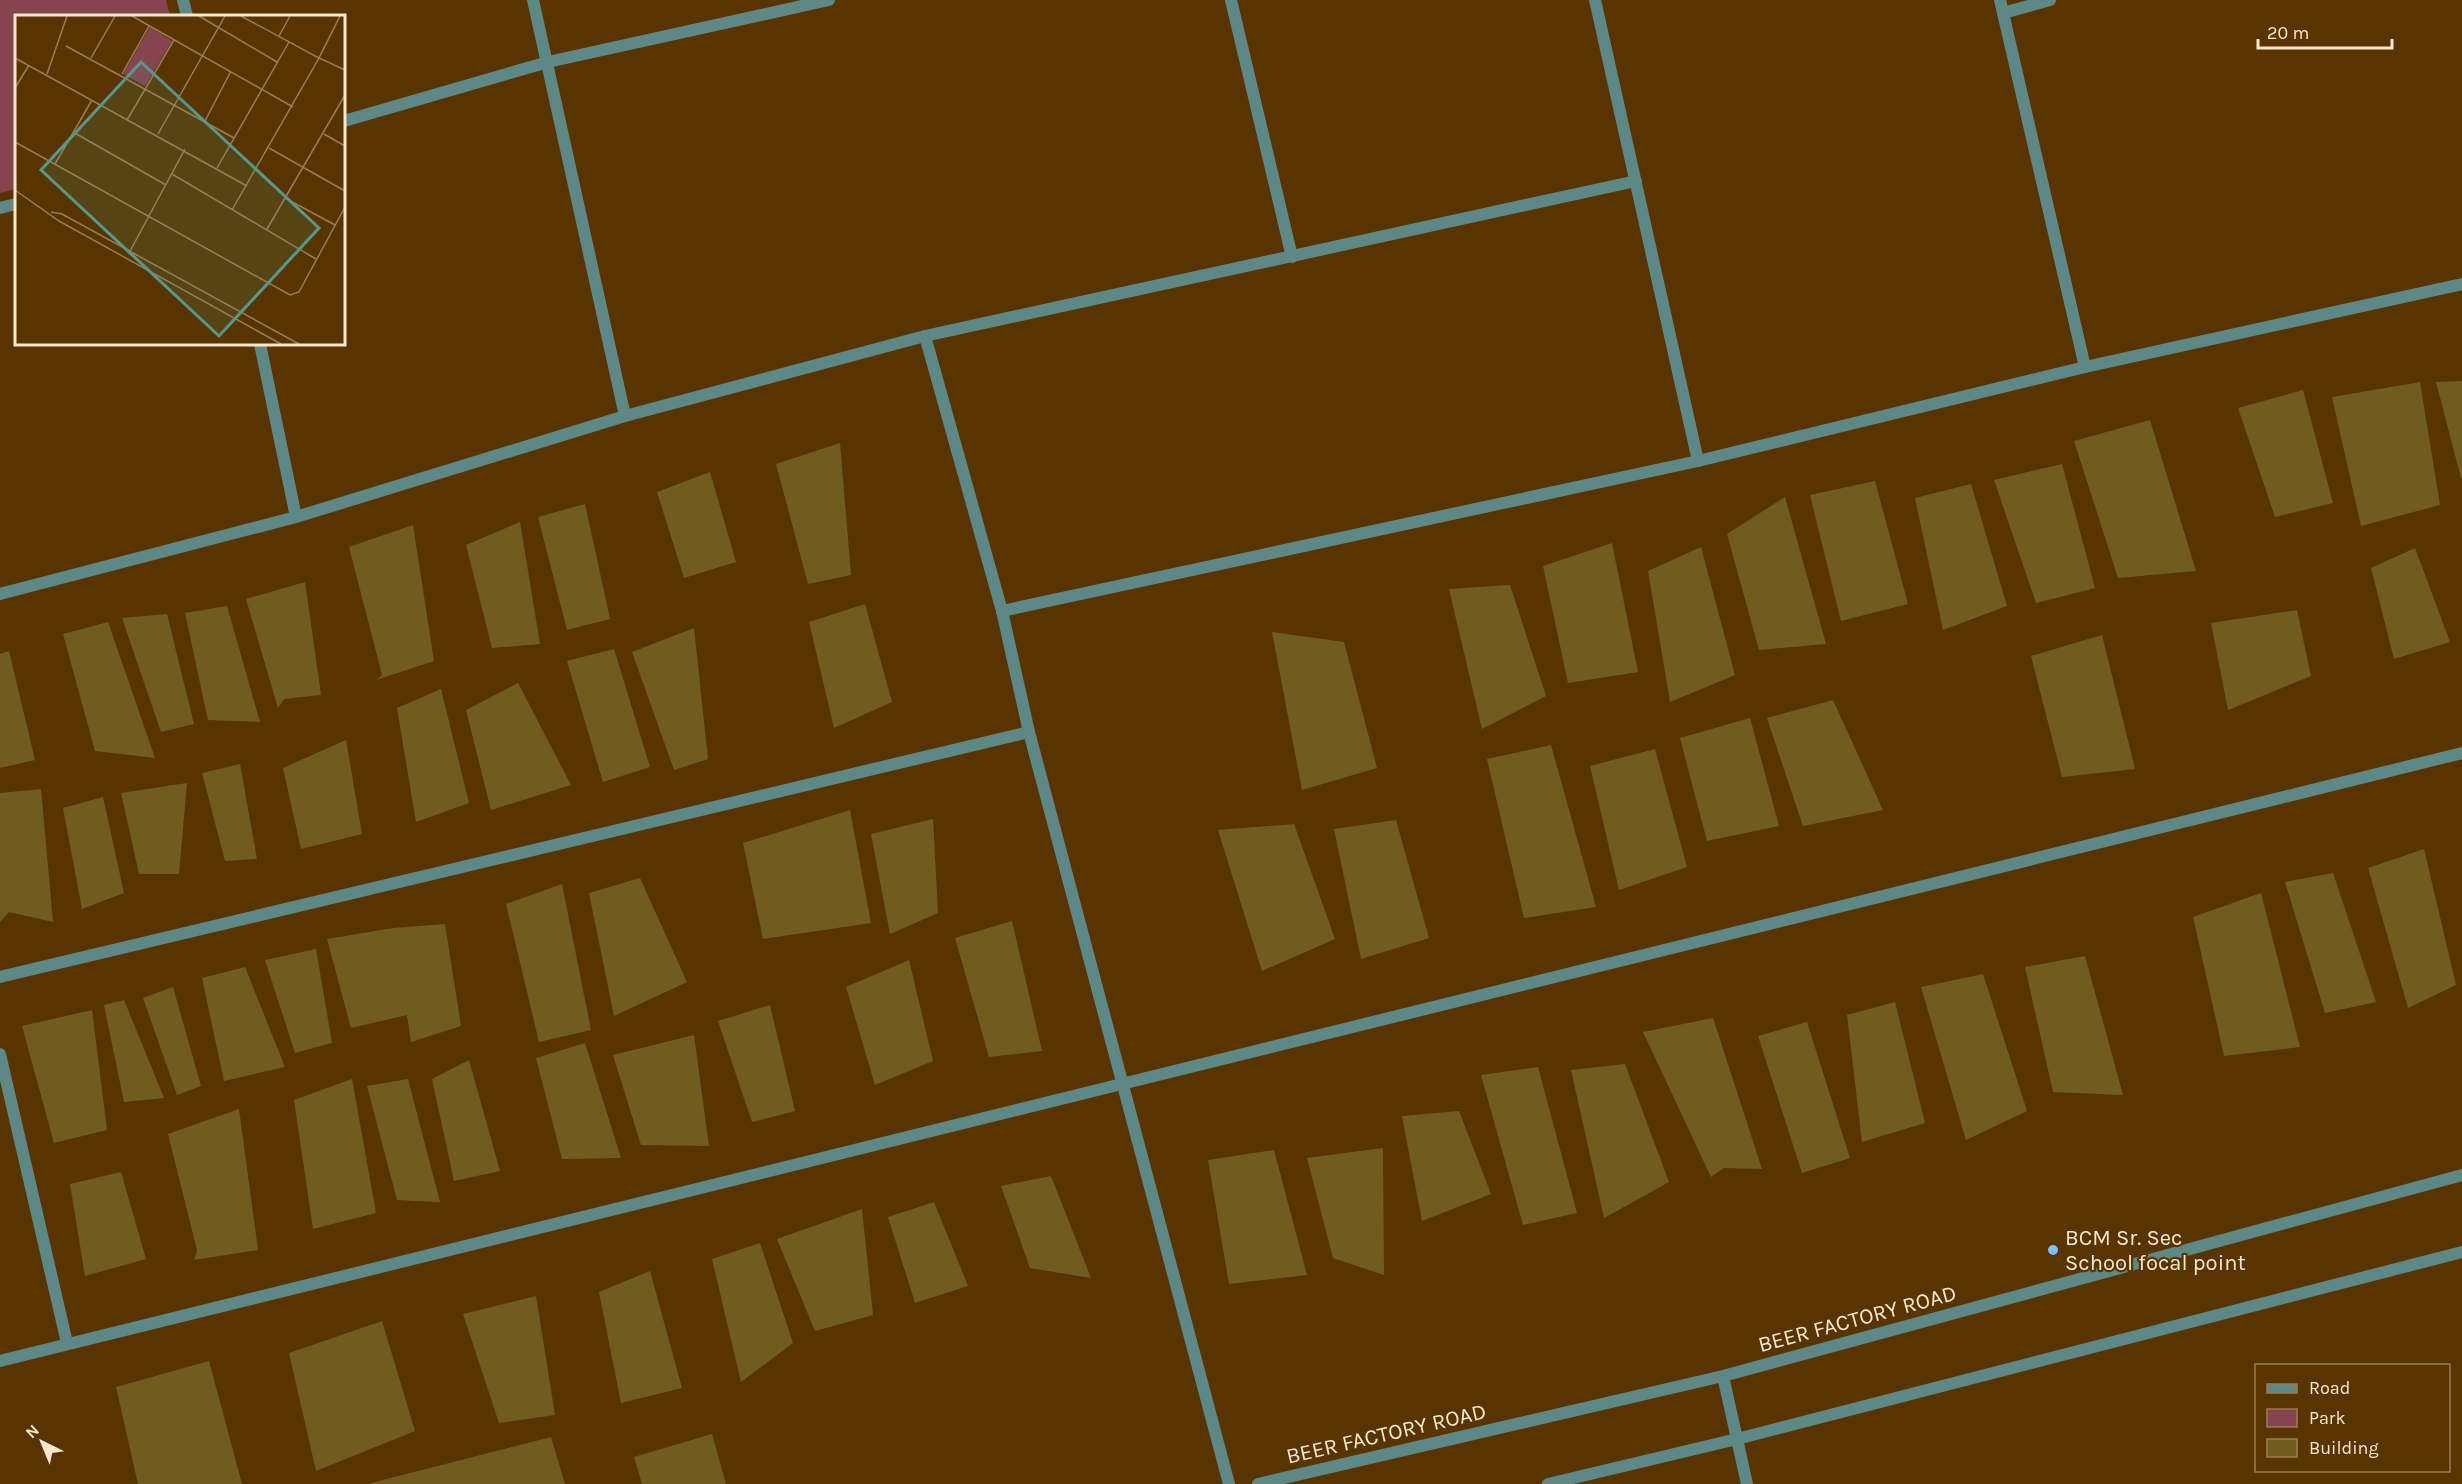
<svg xmlns="http://www.w3.org/2000/svg" width="2462" height="1484" font-family="Karla,sans-serif">
  <style>
    .green { fill: #864350 }
    .building { fill: #715c1f }
    .lines { fill: none; stroke-linecap: round; stroke-linejoin: round }
    .service { stroke: #5e8885; stroke-width: 12 }
    .minor { stroke: #5e8885; stroke-width: 12 }
    .poi-dot { fill: #80bdfa; stroke: #583500; stroke-width: 2 }
    .labels { text-anchor: middle; stroke-width: 4.5; stroke-linejoin: round; paint-order: stroke }
    .poi-label { font-size: 22px; fill: #fde7cf; stroke: #583500; text-anchor: start }
    .street-label { font-size: 22px; fill: #fde7cf; stroke: #583500 }
    .inset-road { fill: none; stroke: #9a7c53; stroke-width: 1.5 }
    .view { fill: #56988b; fill-opacity: 0.15; stroke: #56988b; stroke-width: 3 }
    .inset-edge { fill: none; stroke: #fde7cf; stroke-width: 3 }
  </style>
  <rect width="100%" height="100%" fill="#583500"/>
  <!-- green -->
  <polygon class="green" points="0,0 166,0 170,16 16,16 16,189 0,193"/>
  <!-- building -->
  <g class="building">
    <polygon points="2462,381 2462,478 2461,478 2436,382"/>
    <polygon points="2420,382 2440,505 2361,526 2332,397"/>
    <polygon points="2303,390 2333,503 2275,517 2238,408"/>
    <polygon points="2150,420 2196,571 2118,578 2074,441"/>
    <polygon points="840,443 851,575 808,584 776,464"/>
    <polygon points="2062,464 2095,588 2036,603 1994,480"/>
    <polygon points="710,472 736,562 684,578 657,492"/>
    <polygon points="1875,481 1908,604 1841,621 1810,495"/>
    <polygon points="1971,484 2007,606 1943,630 1915,498"/>
    <polygon points="1785,497 1826,644 1759,650 1727,534"/>
    <polygon points="585,504 610,619 567,630 538,517"/>
    <polygon points="520,522 540,644 492,648 466,545"/>
    <polygon points="413,525 434,661 376,680 382,675 349,547"/>
    <polygon points="1612,543 1638,672 1568,683 1543,566"/>
    <polygon points="1701,547 1735,675 1670,702 1648,571"/>
    <polygon points="2415,548 2450,642 2394,659 2371,568"/>
    <polygon points="305,582 321,695 284,699 278,708 246,599"/>
    <polygon points="1510,585 1546,696 1482,729 1449,589"/>
    <polygon points="865,604 892,702 834,728 809,622"/>
    <polygon points="227,606 260,722 208,720 185,613"/>
    <polygon points="2297,610 2311,676 2228,710 2211,623"/>
    <polygon points="167,614 194,724 161,732 122,618"/>
    <polygon points="108,622 155,758 95,751 63,634"/>
    <polygon points="694,628 708,759 674,770 632,652"/>
    <polygon points="1272,632 1344,642 1377,768 1302,790"/>
    <polygon points="2102,635 2135,769 2062,777 2031,656"/>
    <polygon points="614,649 650,767 603,782 567,661"/>
    <polygon points="9,651 35,760 0,768 0,654"/>
    <polygon points="518,683 571,785 491,810 466,710"/>
    <polygon points="441,689 469,803 416,822 397,708"/>
    <polygon points="1833,700 1883,810 1803,826 1767,718"/>
    <polygon points="1750,718 1779,826 1707,841 1680,738"/>
    <polygon points="346,740 362,834 301,849 283,768"/>
    <polygon points="1551,745 1596,907 1524,918 1487,759"/>
    <polygon points="1655,749 1687,867 1619,890 1590,766"/>
    <polygon points="240,764 257,859 225,861 202,773"/>
    <polygon points="187,783 179,874 139,874 121,793"/>
    <polygon points="41,789 53,922 9,912 0,922 0,793"/>
    <polygon points="103,797 124,893 82,909 63,808"/>
    <polygon points="850,810 871,923 763,939 743,843"/>
    <polygon points="933,819 938,913 890,934 871,834"/>
    <polygon points="1396,820 1429,938 1361,959 1334,829"/>
    <polygon points="1294,824 1335,939 1262,971 1218,830"/>
    <polygon points="2424,849 2456,985 2408,1008 2368,868"/>
    <polygon points="2333,873 2376,1002 2325,1013 2285,882"/>
    <polygon points="640,878 687,982 614,1016 589,893"/>
    <polygon points="562,884 591,1030 539,1042 506,904"/>
    <polygon points="2261,893 2300,1047 2224,1056 2193,917"/>
    <polygon points="1012,921 1042,1051 989,1057 955,938"/>
    <polygon points="445,924 461,1026 411,1042 407,1015 351,1028 327,939 393,928"/>
    <polygon points="316,949 332,1043 295,1053 265,960"/>
    <polygon points="2085,956 2123,1095 2053,1092 2025,967"/>
    <polygon points="909,960 933,1061 875,1085 846,987"/>
    <polygon points="245,967 285,1067 224,1081 202,978"/>
    <polygon points="1983,974 2027,1111 1966,1140 1921,987"/>
    <polygon points="173,987 201,1086 177,1095 143,998"/>
    <polygon points="124,1000 164,1098 124,1102 104,1005"/>
    <polygon points="1895,1002 1925,1123 1862,1142 1847,1015"/>
    <polygon points="770,1005 795,1111 752,1122 718,1021"/>
    <polygon points="92,1010 107,1130 54,1143 22,1026"/>
    <polygon points="1713,1018 1762,1169 1724,1168 1711,1177 1643,1032"/>
    <polygon points="1807,1022 1850,1158 1802,1173 1758,1036"/>
    <polygon points="694,1035 709,1146 641,1145 613,1055"/>
    <polygon points="585,1043 621,1158 562,1159 536,1058"/>
    <polygon points="469,1060 500,1171 454,1181 432,1079"/>
    <polygon points="1625,1064 1669,1182 1604,1218 1571,1070"/>
    <polygon points="1538,1067 1577,1213 1523,1225 1481,1075"/>
    <polygon points="352,1079 376,1213 313,1229 294,1100"/>
    <polygon points="408,1079 440,1202 397,1200 367,1086"/>
    <polygon points="239,1109 258,1250 194,1260 197,1250 168,1134"/>
    <polygon points="1459,1111 1491,1194 1422,1221 1402,1116"/>
    <polygon points="1383,1148 1384,1275 1333,1258 1307,1158"/>
    <polygon points="1274,1150 1307,1275 1229,1284 1208,1160"/>
    <polygon points="121,1172 146,1259 85,1276 70,1184"/>
    <polygon points="1051,1176 1091,1278 1030,1268 1001,1186"/>
    <polygon points="934,1202 968,1286 915,1303 888,1217"/>
    <polygon points="862,1209 873,1315 815,1331 777,1239"/>
    <polygon points="760,1243 793,1343 741,1382 712,1259"/>
    <polygon points="650,1271 682,1388 621,1403 599,1292"/>
    <polygon points="536,1296 555,1415 499,1423 463,1314"/>
    <polygon points="382,1321 415,1431 316,1471 289,1353"/>
    <polygon points="209,1361 242,1484 138,1484 116,1387"/>
    <polygon points="712,1434 726,1484 642,1484 634,1457"/>
    <polygon points="551,1437 565,1484 371,1484 371,1483"/>
  </g>
  <g class="lines">
    <!-- service -->
    <polyline class="service" points="1723,1376 1747,1484"/>
    <!-- minor -->
    <g class="minor">
      <polyline points="183,0 187,16"/>
      <polyline points="533,0 625,416"/>
      <polyline points="1231,0 1292,257"/>
      <polyline points="1595,0 1698,461"/>
      <polyline points="2000,0 2085,367"/>
      <polyline points="2003,13 2050,0"/>
      <polyline points="344,121 548,62 829,0"/>
      <polyline points="0,208 16,204"/>
      <polyline points="925,336 1002,611 1029,732 1229,1484"/>
      <polyline points="260,344 296,517"/>
      <polyline points="0,594 296,517 625,416 925,336 1636,181"/>
      <polyline points="1002,611 1698,461 2085,367 2462,284"/>
      <polyline points="0,977 1029,732"/>
      <polyline points="0,1054 67,1343"/>
      <polyline points="0,1361 2462,753"/>
      <polyline points="1258,1484 1723,1376 2462,1175"/>
      <polyline points="1548,1484 1737,1439 2462,1252"/>
    </g>
  </g>
  <!-- markers -->
  <circle class="poi-dot" cx="2053" cy="1250" r="6"/>
  <g class="labels">
    <!-- poi labels -->
    <g class="poi-label">
      <text x="2065" y="1245">BCM Sr. Sec<tspan x="2065" dy="25">School focal point</tspan></text>
    </g>
    <!-- street labels -->
    <g class="street-label">
      <text transform="translate(1857 1318) rotate(-15)" y="8">BEER FACTORY ROAD</text>
      <text transform="translate(1386 1433) rotate(-13)" y="8">BEER FACTORY ROAD</text>
    </g>
  </g>
  <!-- overview -->
  <g transform="translate(15 15)">
    <rect width="330" height="330" fill="#583500"/>
    <path d="M135,12L157,26L130,71L108,59Z" fill="#864350"/>
    <path class="inset-road" d="M117,1L278,92M184,1L262,47M325,1L304,43L330,55M264,21L275,1M51,31L219,123M0,43L232,171M76,43L100,1M32,59L52,1M107,59L134,11M0,73L14,50M112,105L159,25M190,106L216,56M58,117L151,170M143,119L210,1M309,119L330,131M0,127L275,280L284,277L330,192M254,133L330,176M40,149L77,85M202,153L274,27M157,159L301,244M0,175L44,206L266,329M270,183L320,210M217,195L304,43L226,1M36,197L47,199L284,329M252,214L330,80M114,238L170,134"/>
    <path class="view" d="M126,47L304,213L204,321L26,155Z"/>
    <rect width="330" height="330" class="inset-edge"/>
  </g>
  <!-- legend -->
  <rect x="2255" y="1364" width="195" height="108" fill="#583500" stroke="#9a7c53" stroke-width="1.5"/>
  <rect x="2267" y="1384" width="30" height="9" fill="#5e8885" stroke="#9a7c53" stroke-width="1.5"/>
  <text x="2309" y="1394" font-size="18" fill="#fde7cf">Road</text>
  <rect x="2267" y="1409" width="30" height="18" fill="#864350" stroke="#9a7c53" stroke-width="1.5"/>
  <text x="2309" y="1424" font-size="18" fill="#fde7cf">Park</text>
  <rect x="2267" y="1439" width="30" height="18" fill="#715c1f" stroke="#9a7c53" stroke-width="1.5"/>
  <text x="2309" y="1454" font-size="18" fill="#fde7cf">Building</text>
  <!-- north arrow -->
  <g transform="translate(42 1442) rotate(317)" stroke="#583500" stroke-width="4.5" paint-order="stroke">
  <path d="M0-4.5L10 22L0 15L-10 22Z" fill="#fde7cf"/>
  <text y="-9" font-size="16" font-weight="bold" text-anchor="middle" fill="#fde7cf">N</text>
  </g>
  <!-- scale -->
  <path d="M2258 39v9h134v-9" fill="none" stroke="#fde7cf" stroke-width="3"/>
  <text x="2267" y="39" font-size="18" fill="#fde7cf" stroke="#583500" stroke-width="4.5" paint-order="stroke">20 m</text>
</svg>
